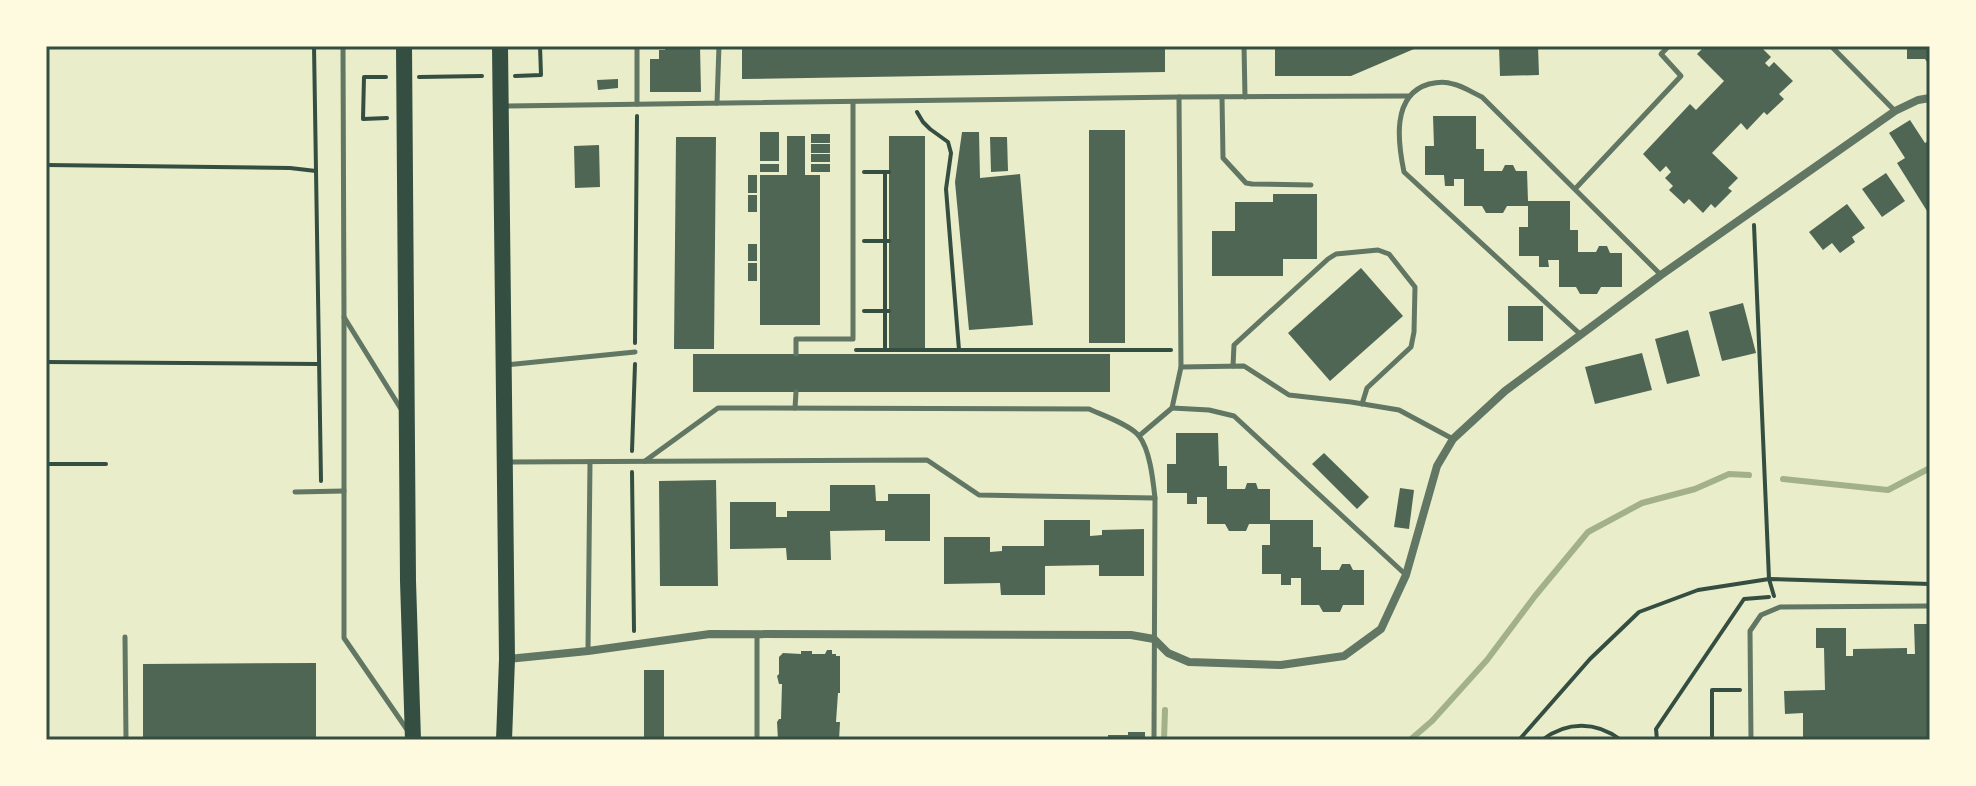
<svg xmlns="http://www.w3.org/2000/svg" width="1976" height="786" font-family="'PT Sans Narrow',sans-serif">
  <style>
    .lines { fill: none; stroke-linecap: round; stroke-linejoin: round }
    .stream { stroke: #a3b18a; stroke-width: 6 }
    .building { fill: #4f6655 }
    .path { stroke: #344e41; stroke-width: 4 }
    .service { stroke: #617663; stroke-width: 5 }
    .minor { stroke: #617663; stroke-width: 8 }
    .trunk { stroke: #344e41; stroke-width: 16 }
    .neatline { fill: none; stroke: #344e41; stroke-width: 3 }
  </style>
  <rect width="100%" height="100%" fill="#e9edc9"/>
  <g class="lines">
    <!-- stream -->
    <g class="stream">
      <polyline points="1783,479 1888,490 1930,468"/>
      <polyline points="1164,740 1165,710"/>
      <polyline points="1410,740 1432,721 1487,660 1535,596 1588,532 1642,503 1695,489 1729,474 1749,475"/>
    </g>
  </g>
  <!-- building -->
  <g class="building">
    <polygon points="665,46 700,46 701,92 650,92 650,59 659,59 659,50 665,50"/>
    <polygon points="742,46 1165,46 1165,72 742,79"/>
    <polygon points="1275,46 1421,46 1351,76 1275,76"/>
    <polygon points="1499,46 1538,46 1539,75 1500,76"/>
    <polygon points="1705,46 1763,46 1762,48 1771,57 1765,63 1769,67 1774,62 1793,81 1779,94 1784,99 1767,115 1764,112 1747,130 1741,123 1712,153 1738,178 1728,188 1732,191 1715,208 1711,204 1703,213 1689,199 1684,204 1669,190 1673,186 1665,178 1671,172 1666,166 1660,172 1643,154 1690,104 1696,110 1724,81 1697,54"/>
    <polygon points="1907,46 1930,46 1930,66 1925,59 1907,59"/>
    <polygon points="618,79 618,88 598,90 597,80"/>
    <polygon points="1433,116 1476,116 1476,149 1484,149 1484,171 1502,171 1505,165 1513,165 1516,171 1527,171 1528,201 1570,201 1570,230 1578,230 1578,252 1596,252 1599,246 1607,246 1610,253 1622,253 1622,287 1601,287 1597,294 1580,294 1576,287 1559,287 1559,260 1548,260 1549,267 1539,267 1539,256 1519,256 1519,227 1528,227 1528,206 1507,206 1503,213 1486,213 1482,206 1464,206 1464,179 1454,179 1454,186 1445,186 1444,175 1425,175 1425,146 1434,146"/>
    <polygon points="1910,120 1925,143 1930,140 1930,209 1927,211 1897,163 1905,158 1889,133"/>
    <rect x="1089" y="130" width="36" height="213"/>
    <rect x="760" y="132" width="19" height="29"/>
    <polygon points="962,132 979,132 980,178 1020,174 1033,325 969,330 955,182"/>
    <rect x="811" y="134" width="19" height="9"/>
    <polygon points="787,136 805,136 805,175 820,175 820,325 760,325 760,175 787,175"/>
    <rect x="889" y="136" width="36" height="212"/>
    <polygon points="676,137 716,137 714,349 674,349"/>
    <polygon points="990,137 1007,137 1008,171 991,172"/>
    <rect x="811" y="144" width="19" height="9"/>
    <polygon points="599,145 600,187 575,188 574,146"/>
    <rect x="811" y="154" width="19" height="8"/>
    <rect x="760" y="164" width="19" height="8"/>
    <rect x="811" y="164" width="19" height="8"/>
    <polygon points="1886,173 1905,201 1882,217 1862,189"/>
    <rect x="748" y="175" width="9" height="18"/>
    <polygon points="1273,194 1317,194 1317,259 1283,259 1283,276 1212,276 1212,231 1235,231 1235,202 1273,202"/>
    <rect x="748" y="195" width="9" height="17"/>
    <polygon points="1847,204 1865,228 1852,237 1855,242 1840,253 1832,243 1823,250 1809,232"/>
    <rect x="748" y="244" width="9" height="17"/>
    <rect x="748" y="263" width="9" height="18"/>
    <polygon points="1361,268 1403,316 1330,381 1288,333"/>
    <polygon points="1743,303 1756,353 1722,361 1709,312"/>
    <rect x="1508" y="306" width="35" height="35"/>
    <polygon points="1688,330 1700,376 1667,384 1655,339"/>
    <polygon points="1642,353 1652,390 1595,404 1585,367"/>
    <rect x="693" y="354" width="417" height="38"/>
    <polygon points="1176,433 1218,433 1219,466 1227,466 1227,489 1245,489 1247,483 1256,483 1258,489 1270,489 1270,520 1313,520 1313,547 1321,547 1321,570 1339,570 1342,564 1350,564 1353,570 1364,570 1364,605 1343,605 1340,612 1323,612 1319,605 1301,605 1301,578 1291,578 1291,585 1281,585 1281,574 1262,574 1262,545 1270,545 1270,524 1249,524 1246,531 1229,531 1225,524 1207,524 1207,497 1197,497 1197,504 1187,504 1187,493 1167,493 1167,464 1176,464"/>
    <polygon points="1324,453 1369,497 1357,509 1312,464"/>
    <polygon points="716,480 718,586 660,586 659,481"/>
    <polygon points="830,485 875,485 876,501 888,501 888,494 930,494 930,541 885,541 885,530 830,531 831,560 787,560 786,548 730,549 730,502 776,502 776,517 787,517 787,511 830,511"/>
    <polygon points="1400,488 1414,490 1409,529 1394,527"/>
    <polygon points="1044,520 1090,520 1090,536 1102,535 1102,530 1144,529 1144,576 1099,576 1099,565 1045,566 1045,595 1001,595 1000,583 944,584 944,537 990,537 990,552 1002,551 1002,546 1044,546"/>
    <polygon points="1914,624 1930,624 1930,740 1803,740 1803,713 1785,714 1784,691 1825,690 1824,648 1816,648 1816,628 1846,628 1846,656 1853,656 1853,649 1907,648 1907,654 1915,654"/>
    <polygon points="827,650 832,650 832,654 836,654 836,656 840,656 840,693 838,693 836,722 840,722 839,740 778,740 777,722 779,719 781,719 782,684 779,684 777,676 779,674 779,657 783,653 801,654 801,651 812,651 812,654 825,654"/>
    <polygon points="316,663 316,740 143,740 143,664"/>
    <rect x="644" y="670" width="20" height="70"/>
    <polygon points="1128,732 1145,732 1145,740 1108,740 1108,735 1128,735"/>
  </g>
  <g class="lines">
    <!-- path -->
    <g class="path">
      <polyline points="314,46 321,481"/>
      <polyline points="515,76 541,75 540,46"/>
      <polyline points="386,77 364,77 363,119 387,118"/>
      <polyline points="419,77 482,76"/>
      <polyline points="917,112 923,122 930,129 948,142 951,153 946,189 959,350"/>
      <polyline points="46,165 290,168 316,171"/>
      <polyline points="864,172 889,172"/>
      <polyline points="885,172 885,349"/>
      <polyline points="1754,225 1769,579 1774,596"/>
      <polyline points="864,241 889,241"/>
      <polyline points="864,311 889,311"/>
      <polyline points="635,343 637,116"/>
      <polyline points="856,350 1171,350"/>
      <polyline points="46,362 319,364"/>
      <polyline points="632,451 635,364"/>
      <polyline points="46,464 106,464"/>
      <polyline points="632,472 634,631"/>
      <polyline points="1519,740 1590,659 1639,612 1698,590 1769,579 1930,584"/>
      <path d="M1542,740C1567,721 1596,721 1621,740"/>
      <polyline points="1657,740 1656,729 1744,599 1769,597"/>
      <polyline points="1712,740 1712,690 1740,690"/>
    </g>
    <!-- service -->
    <g class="service">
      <polyline points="343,46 344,317 401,409"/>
      <polyline points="1244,46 1245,97"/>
      <polyline points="1831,46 1895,111"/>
      <polyline points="1222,97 1223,158 1246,183 1252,184 1311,185"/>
      <polyline points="717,103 719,46"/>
      <polyline points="637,104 637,46"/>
      <polyline points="505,106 1179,97 1410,96"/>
      <polyline points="1575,189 1681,76 1661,54 1669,46"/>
      <polyline points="344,317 344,638 408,731"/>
      <path d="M1580,334L1404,172C1398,143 1391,95 1429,84C1437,82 1445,81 1453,84C1463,86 1473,93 1482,97L1661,275"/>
      <polyline points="796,354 796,339 853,339 853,102"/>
      <polyline points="505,365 635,352"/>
      <polyline points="1233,366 1234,345 1328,259 1336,254 1378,250 1389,254 1415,287 1414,332 1411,347 1367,388 1362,404"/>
      <polyline points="1181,367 1244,366 1289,395 1351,402 1399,410 1453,439"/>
      <polyline points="795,408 796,392"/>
      <polyline points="1172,408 1209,410 1234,416 1405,574"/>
      <polyline points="1139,436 1172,408 1181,367 1179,97"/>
      <path d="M645,461L718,408L1089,409C1102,415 1131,425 1139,436C1150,450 1153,480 1155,498L1154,740"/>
      <polyline points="507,462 927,460 979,495 1155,498"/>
      <polyline points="295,492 344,491"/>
      <polyline points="757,634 757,740"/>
      <polyline points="125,637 126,740"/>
      <polyline points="588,650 590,462"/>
      <polyline points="1751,740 1750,631 1761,615 1780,607 1930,606"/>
    </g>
    <!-- minor -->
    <polyline class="minor" points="507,659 588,651 710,634 1131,635 1154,639 1168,653 1189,662 1281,665 1344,656 1381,629 1406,575 1437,466 1453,439 1505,391 1661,275 1895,111 1918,100 1930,98"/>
    <!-- trunk -->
    <g class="trunk">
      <polyline points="404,46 408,581 413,740"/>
      <polyline points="500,46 507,659 504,740"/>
    </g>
  </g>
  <!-- border -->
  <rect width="1976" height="786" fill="none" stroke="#fefae0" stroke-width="96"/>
  <rect x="48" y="48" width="1880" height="690" class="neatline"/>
</svg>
